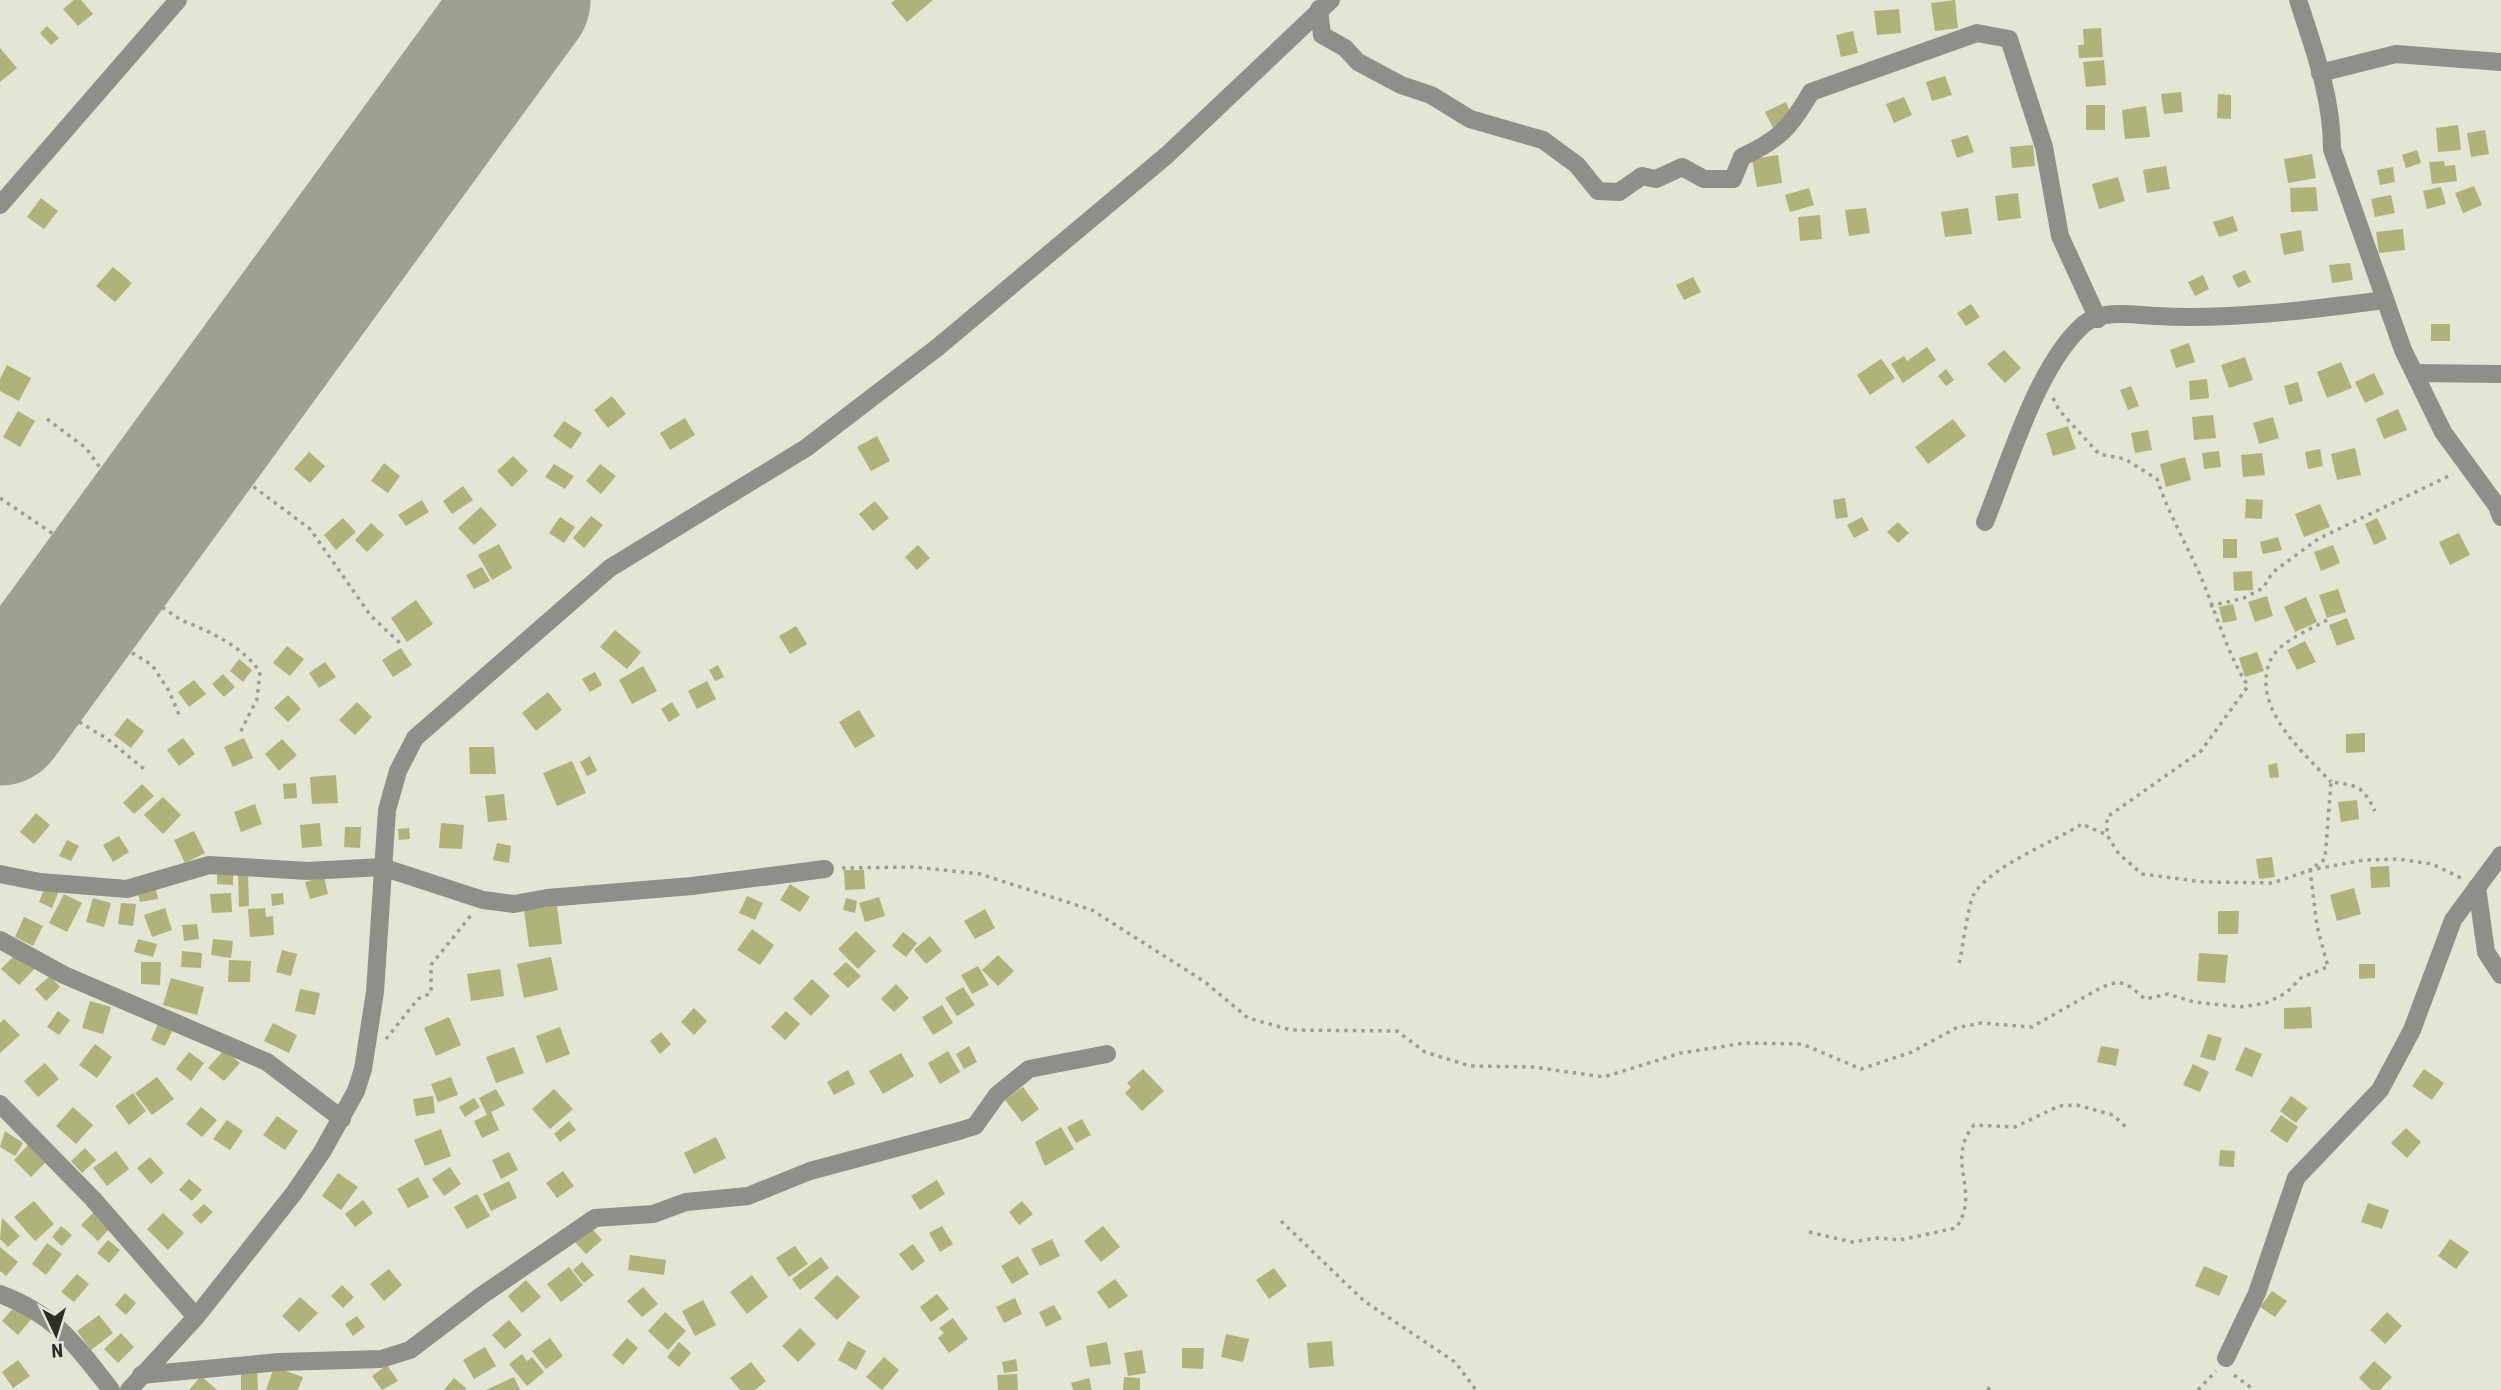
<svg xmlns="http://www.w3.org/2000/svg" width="2501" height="1390" font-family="'Roboto Condensed',sans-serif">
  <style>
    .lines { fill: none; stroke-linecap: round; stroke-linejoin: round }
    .runway { stroke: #9ea094; stroke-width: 133 }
    .building { fill: #afb279 }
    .path { stroke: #9d9e92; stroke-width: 3.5; stroke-dasharray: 3.5 5; stroke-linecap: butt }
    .minor { stroke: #8e8f88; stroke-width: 18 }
  </style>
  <rect width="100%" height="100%" fill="#e3e5d5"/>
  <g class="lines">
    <!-- runway -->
    <polyline class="runway" points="0,719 524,0"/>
  </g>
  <!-- building -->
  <g class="building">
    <polygon points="74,0 81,0 93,14 78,26 63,9"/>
    <polygon points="895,0 933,0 907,22 891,3"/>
    <polygon points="1955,0 1958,28 1935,31 1931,3"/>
    <polygon points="1899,9 1901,33 1877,35 1874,11"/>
    <polygon points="47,26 59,38 51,45 40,33"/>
    <polygon points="2101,28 2103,57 2079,58 2078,45 2084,45 2083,29"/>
    <polygon points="1853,31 1858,53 1841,57 1836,35"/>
    <polygon points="0,48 17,68 0,82"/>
    <polygon points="2104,60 2106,85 2086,87 2083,62"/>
    <polygon points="1945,76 1952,95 1932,101 1926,82"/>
    <polygon points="2181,92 2183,112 2164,114 2161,94"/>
    <polygon points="2218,94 2231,95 2231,119 2217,118"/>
    <polygon points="1904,97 1912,115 1894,123 1886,104"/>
    <polygon points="1786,102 1793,119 1773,128 1765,112"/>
    <rect x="2086" y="105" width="19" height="25"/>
    <polygon points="2146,106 2150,137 2125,139 2122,110"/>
    <polygon points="2458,125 2461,150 2438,152 2436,128"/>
    <polygon points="2485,130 2489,154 2471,157 2467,133"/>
    <polygon points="1968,135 1974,152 1957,158 1951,140"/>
    <polygon points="2033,145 2035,166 2012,168 2010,147"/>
    <polygon points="2417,150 2421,163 2406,168 2402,155"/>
    <polygon points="2312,154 2316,178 2288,183 2284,159"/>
    <polygon points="1778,155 1782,183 1757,187 1752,159"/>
    <polygon points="2444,161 2445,166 2455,165 2457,181 2432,184 2429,162"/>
    <polygon points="2166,166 2170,189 2147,193 2143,170"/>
    <polygon points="2393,167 2395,182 2380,185 2377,170"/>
    <polygon points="2118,177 2125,201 2099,209 2092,184"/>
    <polygon points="2474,186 2482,205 2463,213 2455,193"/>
    <polygon points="2316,187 2318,211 2291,212 2290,188"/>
    <polygon points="2441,187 2446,204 2427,209 2423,191"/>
    <polygon points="1809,188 1814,205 1790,212 1785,195"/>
    <polygon points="2018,193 2021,218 1998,221 1995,196"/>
    <polygon points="2391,195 2395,213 2375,217 2371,199"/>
    <polygon points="41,198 58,211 44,229 27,217"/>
    <polygon points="1866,208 1870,233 1849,236 1845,210"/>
    <polygon points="1968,208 1972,234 1945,237 1941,212"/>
    <polygon points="1820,215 1822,239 1800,241 1798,217"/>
    <polygon points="2233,216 2238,231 2219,237 2213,222"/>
    <polygon points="2403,229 2405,250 2379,253 2376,232"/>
    <polygon points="2301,230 2304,251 2284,255 2280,234"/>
    <polygon points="2350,263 2353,280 2332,283 2329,265"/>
    <polygon points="113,267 132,283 115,302 96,286"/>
    <polygon points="2245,270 2251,282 2238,288 2232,276"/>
    <polygon points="2203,275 2209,289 2195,296 2188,282"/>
    <polygon points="1693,277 1701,292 1684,300 1676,285"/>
    <polygon points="1971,304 1980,317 1966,326 1957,313"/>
    <rect x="2431" y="324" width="19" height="17"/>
    <polygon points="2189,343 2195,362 2176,368 2170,350"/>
    <polygon points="1927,347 1936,360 1903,383 1891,364 1904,356 1907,361"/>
    <polygon points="2004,350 2021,368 2005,383 1987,364"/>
    <polygon points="2245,357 2253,380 2229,388 2221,365"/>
    <polygon points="1881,359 1895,378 1870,395 1857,375"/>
    <polygon points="2341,362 2352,388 2327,398 2317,372"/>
    <polygon points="7,365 31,378 19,401 0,391 0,379"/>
    <polygon points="1946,369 1954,380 1946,386 1938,376"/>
    <polygon points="2374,373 2384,394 2365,403 2355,382"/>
    <polygon points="2207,379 2209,398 2190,400 2189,381"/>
    <polygon points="2298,382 2303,401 2289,405 2284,386"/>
    <polygon points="2131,386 2139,406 2128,410 2120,390"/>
    <polygon points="612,396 626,414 608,428 594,410"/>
    <polygon points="2398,409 2407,430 2384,439 2376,419"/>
    <polygon points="18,411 35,421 20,447 3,437"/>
    <polygon points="2213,415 2216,438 2194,440 2192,417"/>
    <polygon points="2273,417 2279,438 2259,444 2253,423"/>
    <polygon points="685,418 695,435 670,450 660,433"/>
    <polygon points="1953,419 1966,436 1928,464 1915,447"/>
    <polygon points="564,421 582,433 571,449 553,436"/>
    <polygon points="2068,426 2076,449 2053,456 2046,433"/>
    <polygon points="2148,430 2152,450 2135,453 2131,433"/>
    <polygon points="877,436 890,461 871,471 857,447"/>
    <polygon points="2355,448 2361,475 2337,480 2331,454"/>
    <polygon points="2320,449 2323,466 2308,469 2305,452"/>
    <polygon points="2219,451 2221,467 2204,469 2202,453"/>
    <polygon points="309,452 325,466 310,483 294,469"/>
    <polygon points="2262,453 2265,475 2243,477 2241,455"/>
    <polygon points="513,456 528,471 512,487 497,471"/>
    <polygon points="2185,457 2191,480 2166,487 2160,464"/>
    <polygon points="384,463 400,476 388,493 371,481"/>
    <polygon points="554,464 574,476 565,489 545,477"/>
    <polygon points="600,464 616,476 601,494 586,481"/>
    <polygon points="463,486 473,500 452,514 443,501"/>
    <polygon points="1845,498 1848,517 1836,519 1833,500"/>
    <polygon points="2246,499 2263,500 2262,519 2245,518"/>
    <polygon points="422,500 429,512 406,526 398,515"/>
    <polygon points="875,501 889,518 873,531 859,514"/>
    <polygon points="2320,504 2330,527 2304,537 2295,514"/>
    <polygon points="481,507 497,525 474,545 458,528"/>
    <polygon points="591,516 603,525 584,548 573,538"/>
    <polygon points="560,517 575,527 564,543 549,533"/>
    <polygon points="1862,517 1869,530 1854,538 1847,525"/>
    <polygon points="343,518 356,532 336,550 324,535"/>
    <polygon points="2377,518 2387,539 2374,545 2365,524"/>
    <polygon points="1898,522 1909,533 1898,543 1887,532"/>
    <polygon points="371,523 384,535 367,552 355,540"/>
    <polygon points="2459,533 2470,555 2450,565 2439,542"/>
    <polygon points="2278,537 2282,550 2263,554 2260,542"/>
    <rect x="2223" y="539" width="14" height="19"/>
    <polygon points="499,544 512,568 492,580 478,555"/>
    <polygon points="918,545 930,558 917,570 905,557"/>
    <polygon points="2333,545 2340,563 2321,571 2314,552"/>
    <polygon points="482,567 490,581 474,589 466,575"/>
    <polygon points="2252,571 2253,590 2234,591 2233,572"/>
    <polygon points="2338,589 2346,612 2327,618 2319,595"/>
    <polygon points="2267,596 2273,616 2255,622 2248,602"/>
    <polygon points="2306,597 2317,622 2295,632 2284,607"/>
    <polygon points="416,600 433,624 407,642 391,618"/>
    <polygon points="2233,604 2237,620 2223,623 2219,607"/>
    <polygon points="2347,618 2355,639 2337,646 2329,625"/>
    <polygon points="796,626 807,644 790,654 779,636"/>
    <polygon points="615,630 641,652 627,669 600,647"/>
    <polygon points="2305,641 2316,662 2297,670 2287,650"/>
    <polygon points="287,646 304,659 290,676 273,663"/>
    <polygon points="401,648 412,665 393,677 382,660"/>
    <polygon points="2257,652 2264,671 2245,677 2239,658"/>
    <polygon points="239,659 252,670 243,682 230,671"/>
    <polygon points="325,662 336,677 319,688 309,673"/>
    <polygon points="718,665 724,677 715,681 709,670"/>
    <polygon points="643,666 657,691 632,704 619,680"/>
    <polygon points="595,672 602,685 590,692 582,679"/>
    <polygon points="223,674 235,687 224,697 212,684"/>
    <polygon points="194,680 206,694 189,707 178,692"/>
    <polygon points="707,681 716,699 697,709 688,691"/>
    <polygon points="548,692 562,710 536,731 522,713"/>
    <polygon points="288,695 301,709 288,722 274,708"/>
    <polygon points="357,702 372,717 355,735 339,720"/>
    <polygon points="672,702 680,715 669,722 661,709"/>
    <polygon points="859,710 875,736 855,748 839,722"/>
    <polygon points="127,718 144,731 131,748 114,735"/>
    <polygon points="2365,733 2365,752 2346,753 2346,734"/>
    <polygon points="183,738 195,754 179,766 167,750"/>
    <polygon points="244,738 253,758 233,767 224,747"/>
    <polygon points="282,739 297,755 279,771 265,754"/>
    <polygon points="469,747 494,747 496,774 470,774"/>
    <polygon points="590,756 597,771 587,776 580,762"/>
    <polygon points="572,761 586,793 557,806 543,773"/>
    <polygon points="2277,763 2279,777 2270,778 2268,765"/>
    <polygon points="336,775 338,803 312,804 310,777"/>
    <polygon points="296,783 297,798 284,799 283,784"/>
    <polygon points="142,784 154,796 134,814 123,803"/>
    <polygon points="504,794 507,820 488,822 485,796"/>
    <polygon points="163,797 181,815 163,834 144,815"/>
    <polygon points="2357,800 2359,819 2341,822 2338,802"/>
    <polygon points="255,804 262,824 241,832 234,812"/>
    <polygon points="36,813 50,825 34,844 20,832"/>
    <polygon points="320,823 322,846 302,848 300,825"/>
    <polygon points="441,823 464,825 462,849 439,848"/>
    <polygon points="345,827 361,827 360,848 344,847"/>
    <polygon points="409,828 410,839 399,840 398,829"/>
    <polygon points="194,831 205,853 185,863 174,840"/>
    <polygon points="119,836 129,852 113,862 103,845"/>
    <polygon points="67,840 79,846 71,861 59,856"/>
    <polygon points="497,843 511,846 509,863 493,860"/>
    <polygon points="2272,857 2275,877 2259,879 2256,859"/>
    <polygon points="2389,866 2390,887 2371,888 2370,867"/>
    <polygon points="844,870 864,870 865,889 845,890"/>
    <polygon points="217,871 233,871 233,885 217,884"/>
    <polygon points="238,872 248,872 249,906 239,907"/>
    <polygon points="324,877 328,894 310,899 305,882"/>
    <polygon points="790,884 810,897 800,912 780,900"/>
    <polygon points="46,885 59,891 52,908 39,902"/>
    <polygon points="155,885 158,899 140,902 137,888"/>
    <polygon points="2354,888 2361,914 2337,921 2330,895"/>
    <polygon points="231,893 232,912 212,913 210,894"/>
    <polygon points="283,893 284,904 272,906 271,894"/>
    <polygon points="64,894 82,903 67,932 49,923"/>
    <polygon points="747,896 763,903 755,920 739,913"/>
    <polygon points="879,897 885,916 865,922 859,903"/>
    <polygon points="93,898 111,903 104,927 86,922"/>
    <polygon points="846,898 857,901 855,913 843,910"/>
    <polygon points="121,903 136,904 133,926 118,924"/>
    <polygon points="557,906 562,944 529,947 524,910"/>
    <polygon points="165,908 172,930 152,937 144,915"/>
    <polygon points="265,908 266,917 273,916 274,935 250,937 248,909"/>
    <polygon points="985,909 995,928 975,939 964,921"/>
    <polygon points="2218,911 2239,911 2238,934 2218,934"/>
    <polygon points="24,917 43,926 33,946 15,937"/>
    <polygon points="197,924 199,939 184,941 182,925"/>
    <polygon points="752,929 774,945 760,965 737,950"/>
    <polygon points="856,931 876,951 858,969 838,949"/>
    <polygon points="903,932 917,943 906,957 892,946"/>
    <polygon points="930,936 942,951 926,964 914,950"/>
    <polygon points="138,939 157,944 153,957 134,952"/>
    <polygon points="213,939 233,941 231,958 211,955"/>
    <polygon points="282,950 297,954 291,976 276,972"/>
    <polygon points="19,951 36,967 19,985 1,969"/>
    <polygon points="182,951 202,953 201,968 181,967"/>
    <polygon points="2199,953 2228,955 2225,983 2197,981"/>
    <polygon points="998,955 1014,971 998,986 982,970"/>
    <polygon points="551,957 558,990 524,998 517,964"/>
    <polygon points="229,960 251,961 250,982 228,982"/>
    <polygon points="141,962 161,962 160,985 141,984"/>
    <polygon points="846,962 861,976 848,988 833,974"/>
    <polygon points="2359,964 2375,964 2375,978 2359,979"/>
    <polygon points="978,966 989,985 972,994 961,975"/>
    <polygon points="500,969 504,996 471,1001 467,974"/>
    <polygon points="50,976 60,987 46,1001 35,989"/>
    <polygon points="171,978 204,987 197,1015 163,1005"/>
    <polygon points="812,979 830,996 811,1016 793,999"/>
    <polygon points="896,984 909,998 894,1012 881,999"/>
    <polygon points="963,987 975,1005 957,1016 945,998"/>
    <polygon points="300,989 320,993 315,1015 295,1011"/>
    <polygon points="90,1001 111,1007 103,1034 82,1028"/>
    <polygon points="942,1005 953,1023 933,1035 922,1017"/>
    <polygon points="2311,1007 2312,1028 2284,1029 2284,1008"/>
    <polygon points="694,1008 707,1021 694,1035 681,1022"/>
    <polygon points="58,1011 70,1020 59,1035 47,1027"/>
    <polygon points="786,1011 800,1024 785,1040 771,1027"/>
    <polygon points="449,1017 461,1045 436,1056 424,1028"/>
    <polygon points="4,1019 20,1035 0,1053 0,1023"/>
    <polygon points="160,1019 175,1025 165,1046 151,1040"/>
    <polygon points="273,1023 297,1035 289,1053 264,1041"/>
    <polygon points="560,1027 570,1054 546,1063 536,1036"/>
    <polygon points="661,1032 671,1044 660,1054 650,1041"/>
    <polygon points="2208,1034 2222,1038 2215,1061 2200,1057"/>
    <polygon points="95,1044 112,1057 97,1078 79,1065"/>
    <polygon points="969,1046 977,1062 964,1069 956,1054"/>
    <polygon points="2101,1046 2119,1049 2116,1066 2097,1062"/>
    <polygon points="514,1047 524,1073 496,1083 486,1057"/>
    <polygon points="2245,1047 2262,1054 2252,1077 2235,1070"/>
    <polygon points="224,1050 240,1063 224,1081 208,1068"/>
    <polygon points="948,1051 960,1072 940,1084 928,1063"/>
    <polygon points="189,1052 204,1063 191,1081 176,1069"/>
    <polygon points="901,1053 914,1076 883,1094 869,1071"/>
    <polygon points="45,1063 59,1079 38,1097 24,1081"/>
    <polygon points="2193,1064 2209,1072 2200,1092 2183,1085"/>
    <polygon points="1143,1069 1164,1091 1142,1111 1125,1093 1131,1087 1127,1083"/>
    <polygon points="2424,1069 2444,1083 2432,1100 2412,1086"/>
    <polygon points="848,1070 855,1084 834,1095 827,1082"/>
    <polygon points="157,1077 174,1099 152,1115 135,1093"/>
    <polygon points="451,1077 458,1095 438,1102 431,1084"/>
    <polygon points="1023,1087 1039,1109 1022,1122 1005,1100"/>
    <polygon points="496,1089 505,1105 491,1112 499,1130 482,1138 474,1121 487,1115 479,1098"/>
    <polygon points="554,1089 573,1109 550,1129 532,1109"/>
    <polygon points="133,1093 146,1111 129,1125 115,1106"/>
    <polygon points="433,1096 435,1113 416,1116 413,1099"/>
    <polygon points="2291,1096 2308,1108 2296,1123 2280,1111"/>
    <polygon points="474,1098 480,1107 465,1117 459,1107"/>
    <polygon points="73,1107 93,1125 76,1144 56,1126"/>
    <polygon points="201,1107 217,1120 202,1137 186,1124"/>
    <polygon points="2281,1115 2298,1127 2287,1143 2270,1131"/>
    <polygon points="277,1116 298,1131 285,1150 263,1135"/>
    <polygon points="1082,1119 1091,1135 1076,1143 1067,1127"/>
    <polygon points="227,1120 243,1131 230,1150 213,1139"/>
    <polygon points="569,1121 576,1130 560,1142 554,1134"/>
    <polygon points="1061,1127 1074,1149 1045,1166 1035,1142"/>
    <polygon points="2406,1128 2421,1142 2407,1158 2391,1143"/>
    <polygon points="441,1129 451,1156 425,1166 414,1140"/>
    <polygon points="5,1131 23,1143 15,1156 0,1147"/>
    <polygon points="716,1137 726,1158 694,1174 684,1153"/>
    <polygon points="28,1145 46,1162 31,1177 14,1160"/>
    <polygon points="85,1148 96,1160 82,1173 71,1161"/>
    <polygon points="2220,1150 2235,1151 2234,1167 2219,1166"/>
    <polygon points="116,1151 129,1169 107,1186 93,1168"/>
    <polygon points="509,1152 518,1170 501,1179 492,1160"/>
    <polygon points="150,1157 164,1173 151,1184 137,1168"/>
    <polygon points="450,1167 461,1184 444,1196 432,1179"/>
    <polygon points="563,1171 574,1186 557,1198 546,1183"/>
    <polygon points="338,1173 358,1187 341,1210 322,1196"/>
    <polygon points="418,1177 429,1197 408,1208 397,1189"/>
    <polygon points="189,1179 202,1190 192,1201 179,1190"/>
    <polygon points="937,1180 945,1194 920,1210 911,1196"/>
    <polygon points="509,1181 517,1198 491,1211 483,1194"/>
    <polygon points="477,1194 490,1216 467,1229 454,1207"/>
    <polygon points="363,1200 373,1213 355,1227 345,1214"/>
    <polygon points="34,1201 54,1224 35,1241 14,1217"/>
    <polygon points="1022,1201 1033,1214 1019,1225 1009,1212"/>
    <polygon points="2368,1203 2389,1210 2382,1229 2361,1222"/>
    <polygon points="204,1204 213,1212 201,1224 192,1215"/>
    <polygon points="95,1211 111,1227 98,1241 81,1225"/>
    <polygon points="163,1213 184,1233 168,1250 147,1229"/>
    <polygon points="2,1218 20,1236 8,1247 0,1239"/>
    <polygon points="588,1224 602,1240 586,1254 572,1239"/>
    <polygon points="61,1226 72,1235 62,1246 52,1237"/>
    <polygon points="942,1226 953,1244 940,1252 929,1233"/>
    <polygon points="1103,1226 1120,1247 1101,1262 1084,1241"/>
    <polygon points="1052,1239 1060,1256 1040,1266 1031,1249"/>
    <polygon points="2450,1239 2469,1252 2456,1269 2438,1256"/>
    <polygon points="108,1240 120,1250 109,1263 97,1253"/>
    <polygon points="47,1243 62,1254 46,1275 32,1264"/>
    <polygon points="913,1244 925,1261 912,1271 899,1254"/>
    <polygon points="795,1246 808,1264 789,1277 776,1258"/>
    <polygon points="0,1247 18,1262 6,1276 0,1271"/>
    <polygon points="630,1255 666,1260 664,1275 628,1270"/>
    <polygon points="1018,1256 1029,1274 1012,1284 1001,1266"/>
    <polygon points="821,1257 829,1268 800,1290 792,1279"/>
    <polygon points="582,1262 594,1275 584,1283 573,1270"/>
    <polygon points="2204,1266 2228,1276 2219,1296 2195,1286"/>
    <polygon points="569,1267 583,1285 561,1302 547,1284"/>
    <polygon points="1274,1268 1287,1286 1269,1299 1256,1280"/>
    <polygon points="389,1269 402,1285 384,1301 370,1284"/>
    <polygon points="77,1274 89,1284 74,1302 61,1292"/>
    <polygon points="752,1275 768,1297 747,1314 730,1292"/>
    <polygon points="837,1275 860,1297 837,1320 814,1298"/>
    <polygon points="1115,1279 1128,1296 1109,1309 1097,1292"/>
    <polygon points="526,1280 541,1297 522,1313 508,1296"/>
    <polygon points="342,1285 354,1297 343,1308 331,1296"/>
    <polygon points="643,1287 658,1304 642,1317 627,1301"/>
    <polygon points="2272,1291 2287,1301 2275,1317 2260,1307"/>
    <polygon points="125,1293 136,1303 126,1315 115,1305"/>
    <polygon points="937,1294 949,1309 931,1322 920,1307"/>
    <polygon points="300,1297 318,1313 299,1332 282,1316"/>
    <polygon points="1015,1298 1022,1314 1004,1323 996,1307"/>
    <polygon points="703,1300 716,1325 695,1336 682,1311"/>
    <polygon points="16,1305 32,1318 18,1335 2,1321"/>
    <polygon points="1054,1305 1062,1319 1046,1327 1039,1312"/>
    <polygon points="665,1312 686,1331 668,1350 648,1331"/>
    <polygon points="2387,1312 2402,1326 2385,1344 2370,1330"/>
    <polygon points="99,1315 113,1333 91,1350 77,1331"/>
    <polygon points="357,1316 365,1327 353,1336 345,1324"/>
    <polygon points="953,1318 968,1339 949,1353 938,1338 944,1333 939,1328"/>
    <polygon points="509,1320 522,1335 505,1349 492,1335"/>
    <polygon points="800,1328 816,1344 798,1362 782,1346"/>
    <polygon points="121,1333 134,1347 118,1363 104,1349"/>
    <polygon points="1226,1334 1249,1339 1243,1362 1221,1357"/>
    <polygon points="550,1338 563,1356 546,1369 532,1351"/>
    <polygon points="627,1338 638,1348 623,1365 612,1355"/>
    <polygon points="848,1341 866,1351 856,1370 838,1360"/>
    <polygon points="1332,1341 1334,1366 1309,1368 1307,1343"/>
    <polygon points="679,1342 691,1353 679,1367 667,1357"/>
    <polygon points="1107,1342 1111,1364 1090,1367 1086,1346"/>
    <polygon points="485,1347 496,1366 474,1379 463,1360"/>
    <polygon points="1182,1348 1204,1348 1203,1369 1182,1368"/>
    <polygon points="1142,1350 1146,1373 1128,1376 1124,1353"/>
    <polygon points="522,1354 527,1361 532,1357 544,1372 527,1386 509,1364"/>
    <polygon points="884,1357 899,1370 882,1390 866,1377"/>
    <polygon points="1016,1359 1018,1371 1004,1373 1002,1362"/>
    <polygon points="18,1360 30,1376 13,1388 2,1372"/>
    <polygon points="2374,1361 2392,1377 2380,1390 2371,1390 2359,1378"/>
    <polygon points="751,1362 766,1381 755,1390 740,1390 730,1378"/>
    <polygon points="387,1365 398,1381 382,1390 372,1376"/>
    <polygon points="274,1367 303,1377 298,1390 266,1390"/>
    <polygon points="257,1369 258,1390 241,1390 241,1370"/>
    <polygon points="1017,1374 1018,1390 998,1390 997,1375"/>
    <polygon points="201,1376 217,1390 189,1390"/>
    <polygon points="514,1377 520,1390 486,1390"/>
    <polygon points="1124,1377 1140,1378 1140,1390 1123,1390"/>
    <polygon points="454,1378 466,1388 465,1390 444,1390"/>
    <polygon points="1089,1378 1092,1390 1073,1390 1071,1383"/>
  </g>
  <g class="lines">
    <!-- path -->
    <g class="path">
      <path d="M2053,398L2059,410L2099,454L2125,459L2157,479C2169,515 2188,547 2203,582C2218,618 2227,653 2248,686L2201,751L2107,817V835L2119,854L2142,874L2204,882L2273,883L2310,870L2364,860L2398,859L2432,864L2463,879"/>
      <polyline points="47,419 86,448 141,525"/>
      <polyline points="199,446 310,529 371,616 402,645"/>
      <path d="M0,498L181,620C211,632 242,646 260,672L257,699L240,733"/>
      <polyline points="2210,606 2244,598 2263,588 2273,572 2318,539 2453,474"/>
      <polyline points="74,617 152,665 169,691 180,717"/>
      <path d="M2327,620C2310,630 2279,641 2270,661C2251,708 2303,752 2331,782"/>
      <polyline points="16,697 69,716 106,738 144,769"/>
      <path d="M842,868L915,867L980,874L1092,910L1205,982L1248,1018L1291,1030L1397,1031L1425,1052L1470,1066L1533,1067L1604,1077L1681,1053L1745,1043L1802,1044L1861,1069L1912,1052L1956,1028L1981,1023L2032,1027L2102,987L2118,982L2131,987L2145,999L2168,994L2194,1002L2240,1007L2266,1003L2286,993L2302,977L2328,967L2317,926L2310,870L2325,859L2331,782C2358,786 2362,785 2375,811"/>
      <path d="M1959,963C1963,948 1968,904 1974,894C1990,867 2053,842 2082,824L2107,835"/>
      <polyline points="386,1039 418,999 431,993 431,965 472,914"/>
      <polyline points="1281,1221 1364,1301 1455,1362 1476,1390"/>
      <path d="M1809,1232L1852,1242L1877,1238L1900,1240L1956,1228C1982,1191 1944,1161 1974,1125L2015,1127L2059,1106L2077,1105L2113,1115L2127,1128"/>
      <polyline points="2234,1375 2254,1390"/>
      <polyline points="1987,1388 1992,1390"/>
      <polyline points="2198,1390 2216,1371"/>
    </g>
    <!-- minor -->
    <g class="minor">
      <path d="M2298,0C2314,49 2332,97 2332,149L2403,350L2443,432L2497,506L2501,517"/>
      <path d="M1319,9L1322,35L1345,48L1358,62L1401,85L1431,95L1470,119L1543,140L1577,165L1598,191L1619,192L1642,176L1656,179L1682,167L1704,179H1733L1742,157C1780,139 1790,128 1811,92L1977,33L2009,39L2044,147L2060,236L2098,319"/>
      <polyline points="2320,73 2396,54 2501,62"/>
      <polyline points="0,205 178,0"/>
      <polyline points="2416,373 2501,374"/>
      <path d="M1985,522C2009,464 2037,365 2084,324C2102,309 2135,315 2156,316C2231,320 2310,310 2384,300"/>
      <polyline points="0,874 40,882 127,889 209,865 308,871 382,867 483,900 514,904 547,898 692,886 825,869"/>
      <polyline points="2477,887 2486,952 2501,975"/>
      <polyline points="0,940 64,975 267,1062 342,1119"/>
      <polyline points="0,1104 93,1199 196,1317"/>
      <path d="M0,1294C56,1315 76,1345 111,1390"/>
      <polyline points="2226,1358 2257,1293 2296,1178 2380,1090 2412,1030 2453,920 2501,855"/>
      <polyline points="141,1375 279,1362 381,1359 410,1350 481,1296 595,1218 653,1214 686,1202 748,1196 810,1171 959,1131 975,1126 997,1095 1029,1069 1107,1054"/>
      <polyline points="129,1390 196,1317 294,1193 322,1152 356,1091 363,1069 375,992 387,810 398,771 415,738 610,568 806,448 938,347 1167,155 1331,0"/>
    </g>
  </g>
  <!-- north arrow -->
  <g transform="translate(56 1334) rotate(176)" stroke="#e3e5d5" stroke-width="5" paint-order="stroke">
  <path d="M0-5L12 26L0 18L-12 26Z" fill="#2d2d28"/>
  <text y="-10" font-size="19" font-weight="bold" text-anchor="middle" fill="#2d2d28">N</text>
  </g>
</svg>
